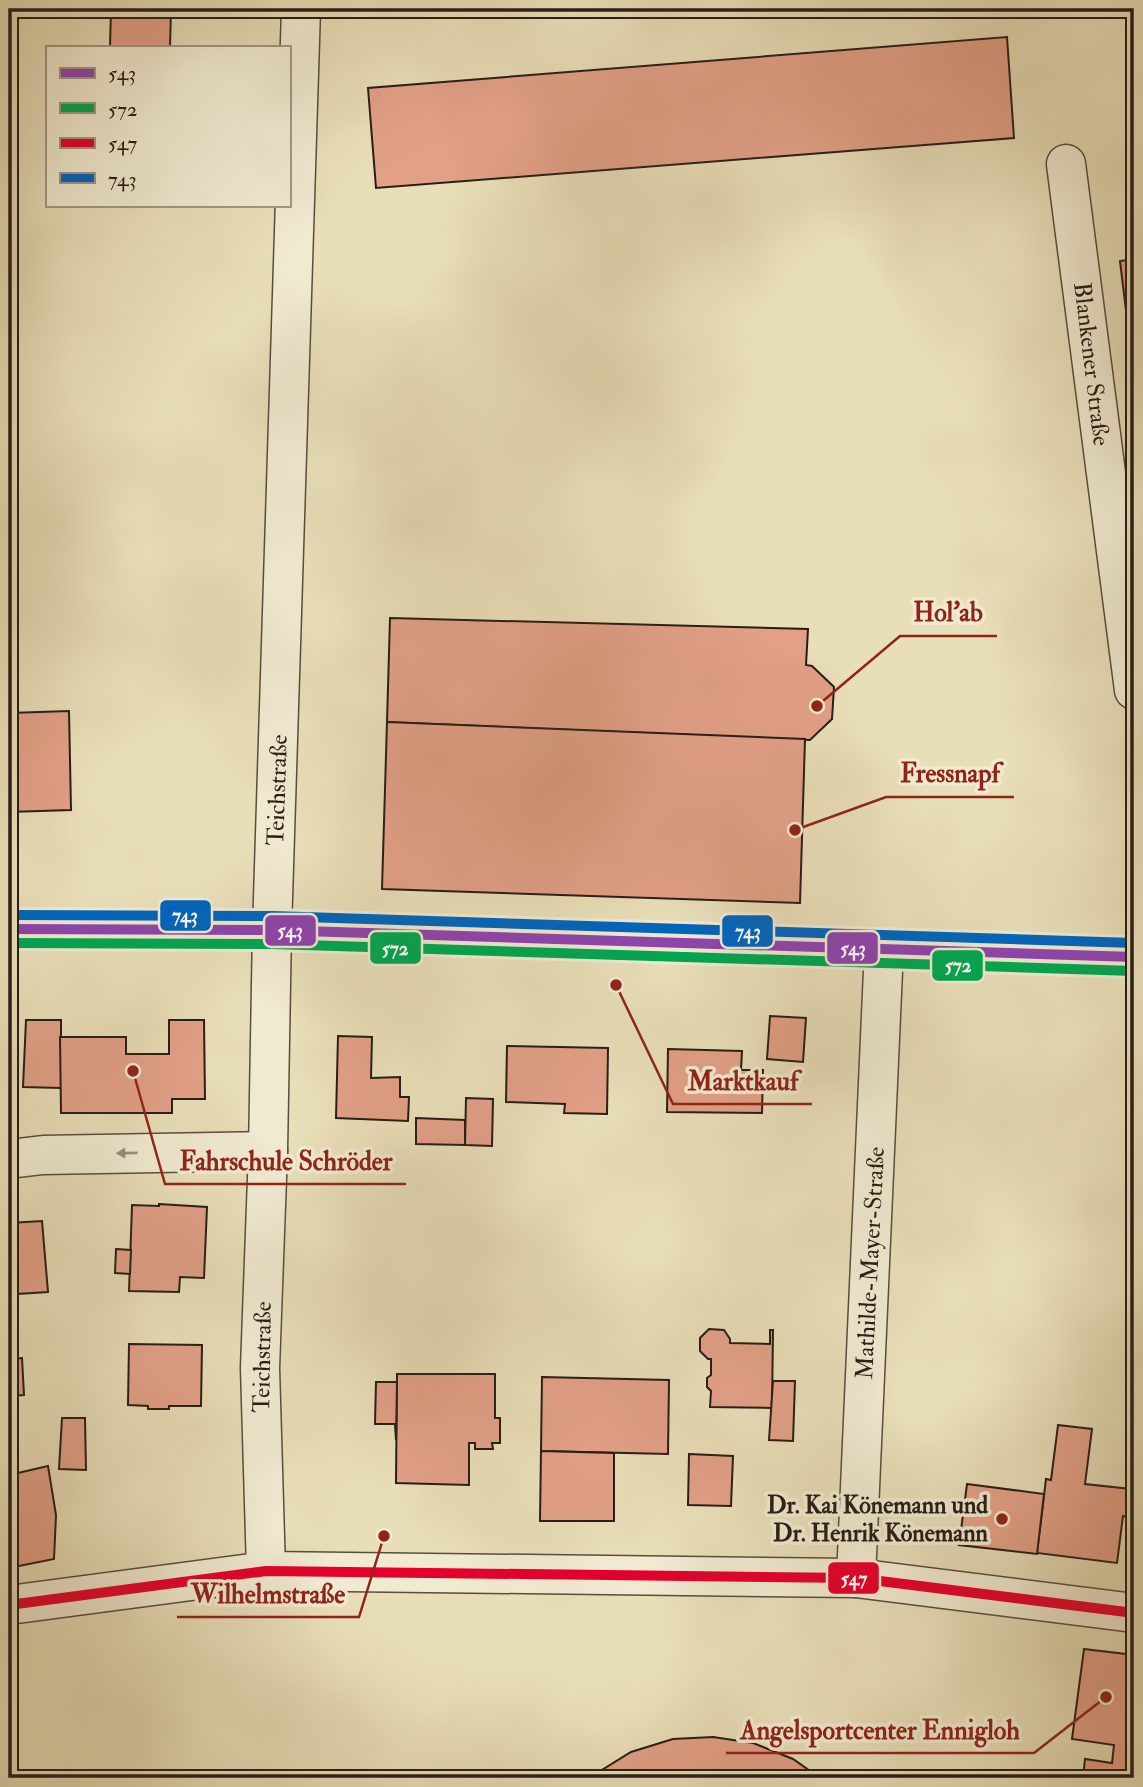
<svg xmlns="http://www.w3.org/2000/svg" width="1143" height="1787" font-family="'IM FELL Double Pica',serif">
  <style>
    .building { fill: #e2a087; stroke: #281d16; stroke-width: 2 }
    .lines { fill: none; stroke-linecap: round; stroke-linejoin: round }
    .minor-casing { stroke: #584d3e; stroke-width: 41 }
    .major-casing { stroke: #281d16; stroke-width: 41 }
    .path { stroke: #281d16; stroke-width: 4.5; stroke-dasharray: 5 3.5; stroke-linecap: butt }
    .minor { stroke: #f0ead1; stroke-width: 38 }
    .major { stroke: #e4bf7c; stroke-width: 38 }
    .bus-1-casing { stroke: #f0ead1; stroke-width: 16 }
    .bus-2-casing { stroke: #f0ead1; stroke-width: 16 }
    .bus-3-casing { stroke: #f0ead1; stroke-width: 16 }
    .bus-4-casing { stroke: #f0ead1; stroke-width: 16 }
    .bus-1 { stroke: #8e44ad; stroke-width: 10 }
    .bus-2 { stroke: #00a651; stroke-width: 10 }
    .bus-3 { stroke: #e4002b; stroke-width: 10 }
    .bus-4 { stroke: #0065bd; stroke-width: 10 }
    .oneway { fill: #968e7d }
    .poi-dot { fill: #8f2418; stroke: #f0ead1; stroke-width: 2.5 }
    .labels { text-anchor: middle; stroke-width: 7; stroke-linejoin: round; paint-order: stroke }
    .street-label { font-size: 24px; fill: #281d16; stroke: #f0ead1 }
    .poi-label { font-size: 24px; font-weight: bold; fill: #281d16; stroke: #f0ead1; text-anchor: end }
    .leader { fill: none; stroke: #8f2418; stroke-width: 2.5 }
    .callout-dot { fill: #8f2418; stroke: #f0ead1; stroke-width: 2.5 }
    .callout-label { font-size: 26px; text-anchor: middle; font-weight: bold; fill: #8f2418; stroke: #f0ead1; stroke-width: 7; stroke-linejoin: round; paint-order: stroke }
    .line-badge { stroke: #f0ead1; stroke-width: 2.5 }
    .badge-label { font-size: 19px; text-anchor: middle; font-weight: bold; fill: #fff }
  </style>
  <rect width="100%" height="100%" fill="#e8deb8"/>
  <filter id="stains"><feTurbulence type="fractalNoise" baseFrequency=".00286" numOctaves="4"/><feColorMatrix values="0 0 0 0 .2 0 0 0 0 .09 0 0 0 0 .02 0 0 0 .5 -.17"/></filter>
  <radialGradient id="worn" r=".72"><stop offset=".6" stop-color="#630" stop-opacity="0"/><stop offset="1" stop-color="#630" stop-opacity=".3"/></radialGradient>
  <!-- building -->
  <g class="building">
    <polygon points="111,9 171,10 170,47 110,47"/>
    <polygon points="1007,37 1014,138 376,188 368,88"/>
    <polygon points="1134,259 1134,376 1120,261"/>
    <polygon points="390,618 808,629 806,665 812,666 834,687 832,719 810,740 387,722"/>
    <polygon points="69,711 71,810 9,812 9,713"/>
    <polygon points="387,722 805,739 800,903 382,889"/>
    <polygon points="770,1016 806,1018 803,1062 767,1059"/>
    <polygon points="26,1020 61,1020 61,1088 23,1087"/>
    <polygon points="169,1020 204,1020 205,1099 172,1099 172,1113 61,1113 60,1037 126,1037 126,1054 169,1054"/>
    <polygon points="338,1036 372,1037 371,1078 400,1077 400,1097 409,1097 408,1121 336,1118"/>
    <polygon points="507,1046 608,1048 607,1114 564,1113 565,1104 506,1102"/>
    <polygon points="668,1049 742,1051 741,1070 763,1070 762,1113 667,1112"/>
    <polygon points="466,1098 493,1099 492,1146 465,1145"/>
    <polygon points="416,1118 465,1120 465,1145 416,1144"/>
    <polygon points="159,1204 207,1207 204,1278 180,1277 179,1292 129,1291 132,1205 159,1206"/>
    <polygon points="42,1221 48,1292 17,1294 18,1302 9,1302 9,1223"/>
    <polygon points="116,1249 131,1250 130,1274 115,1273"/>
    <polygon points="709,1329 724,1330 730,1339 730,1343 770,1344 770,1330 773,1330 772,1408 710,1407 711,1391 707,1387 707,1378 711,1375 711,1359 708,1359 700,1351 700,1338"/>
    <polygon points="129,1344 202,1345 201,1406 169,1406 169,1409 148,1409 148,1406 128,1405"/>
    <polygon points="22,1358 24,1395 9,1396 9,1359"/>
    <polygon points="397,1374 495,1374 495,1418 500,1418 500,1443 492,1443 493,1449 475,1449 475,1443 469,1443 469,1485 396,1483"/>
    <polygon points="542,1377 669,1380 668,1454 541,1451"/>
    <polygon points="773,1381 795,1381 793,1441 769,1440"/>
    <polygon points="376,1382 397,1382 396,1440 395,1424 375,1424"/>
    <polygon points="62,1418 85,1418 86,1470 59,1469"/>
    <polygon points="1058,1425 1092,1429 1085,1484 1131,1489 1127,1517 1123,1516 1117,1563 1037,1553 1046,1479 1051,1480"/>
    <polygon points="541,1451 614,1453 614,1521 540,1521"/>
    <polygon points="689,1454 733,1456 731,1506 688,1505"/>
    <polygon points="48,1466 56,1515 54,1559 9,1568 9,1475"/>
    <polygon points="967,1484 1044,1494 1037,1554 959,1545"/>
    <polygon points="1084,1649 1134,1655 1134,1778 1083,1778 1085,1759 1112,1763 1114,1745 1072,1739"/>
    <polygon points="713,1737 753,1743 793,1759 820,1778 589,1778 631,1752 673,1739"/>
  </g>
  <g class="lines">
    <!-- minor casing -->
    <g class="minor-casing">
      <g id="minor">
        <polyline points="1066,164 1134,690"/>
        <polyline points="9,1159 43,1155 268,1151"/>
        <polyline points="266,1571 260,1368 268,1151 272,930 301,9"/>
        <polyline points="856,1578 884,948"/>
        <polyline points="9,1605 266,1571 856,1578 1134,1613"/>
      </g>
    </g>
    <!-- major casing -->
    <g class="major-casing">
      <polyline id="major" points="9,929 272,930 1134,957"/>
    </g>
    <!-- path -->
    <polyline class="path" points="550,1778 551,1777"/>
    <!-- minor -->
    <use href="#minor" class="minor"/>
    <!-- major -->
    <use href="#major" class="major"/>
    <!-- bus-1 casing -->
    <g class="bus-1-casing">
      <polyline id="bus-1" points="9,929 272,930 1134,957"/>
    </g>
    <!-- bus-2 casing -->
    <g class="bus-2-casing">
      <polyline id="bus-2" points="9,943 272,944 1134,971"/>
    </g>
    <!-- bus-3 casing -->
    <g class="bus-3-casing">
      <polyline id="bus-3" points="9,1605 266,1571 856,1578 1134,1613"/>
    </g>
    <!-- bus-4 casing -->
    <g class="bus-4-casing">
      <polyline id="bus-4" points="9,915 272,916 1134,943"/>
    </g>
    <!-- bus-1 -->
    <use href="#bus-1" class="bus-1"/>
    <!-- bus-2 -->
    <use href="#bus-2" class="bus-2"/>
    <!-- bus-3 -->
    <use href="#bus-3" class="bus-3"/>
    <!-- bus-4 -->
    <use href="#bus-4" class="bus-4"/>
  </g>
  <!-- one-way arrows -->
  <defs><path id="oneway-solid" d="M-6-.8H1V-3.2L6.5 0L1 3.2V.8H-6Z" transform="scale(1.75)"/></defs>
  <use class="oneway" href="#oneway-solid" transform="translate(127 1153) rotate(179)"/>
  <!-- markers -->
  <circle class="poi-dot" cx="1002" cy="1519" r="7"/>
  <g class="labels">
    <!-- street labels -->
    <g class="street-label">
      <text transform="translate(1092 364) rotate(83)" y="8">Blankener Straße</text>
      <text transform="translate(277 790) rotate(-88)" y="8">Teichstraße</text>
      <text transform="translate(870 1263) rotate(-87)" y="8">Mathilde-Mayer-Straße</text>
      <text transform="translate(262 1357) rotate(-89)" y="8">Teichstraße</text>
    </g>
    <!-- poi labels -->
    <g class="poi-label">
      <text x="988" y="1513">Dr. Kai Könemann und<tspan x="988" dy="28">Dr. Henrik Könemann</tspan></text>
    </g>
  </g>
  <!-- callouts -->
  <path class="leader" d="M817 706L900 636H997M795 830L886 797H1014M616 985L673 1104H812M133 1071L165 1184H406M384 1536L359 1617H177M1106 1697L1034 1753H726"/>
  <g class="callout-dot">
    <circle cx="817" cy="706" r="7"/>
    <circle cx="795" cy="830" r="7"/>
    <circle cx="616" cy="985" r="7"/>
    <circle cx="133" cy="1071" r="7"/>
    <circle cx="384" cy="1536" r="7"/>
    <circle cx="1106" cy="1697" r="7"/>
  </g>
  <g class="callout-label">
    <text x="948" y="621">Hol'ab</text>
    <text x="950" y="782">Fressnapf</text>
    <text x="743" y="1090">Marktkauf</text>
    <text x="286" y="1170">Fahrschule Schröder</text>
    <text x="268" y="1603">Wilhelmstraße</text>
    <text x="880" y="1739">Angelsportcenter Ennigloh</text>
  </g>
  <g class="line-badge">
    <rect x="159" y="899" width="53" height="33" rx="7" fill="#0065bd"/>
    <rect x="264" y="914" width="53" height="33" rx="7" fill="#8e44ad"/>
    <rect x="721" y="914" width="53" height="34" rx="7" fill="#0065bd"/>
    <rect x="369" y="931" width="53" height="34" rx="7" fill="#00a651"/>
    <rect x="826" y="931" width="53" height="34" rx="7" fill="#8e44ad"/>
    <rect x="931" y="949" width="53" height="33" rx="7" fill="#00a651"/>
    <rect x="827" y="1561" width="53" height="34" rx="7" fill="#e4002b"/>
  </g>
  <g class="badge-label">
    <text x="185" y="922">743</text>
    <text x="290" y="937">543</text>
    <text x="748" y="938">743</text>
    <text x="395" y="955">572</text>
    <text x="853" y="955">543</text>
    <text x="958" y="972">572</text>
    <text x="854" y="1585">547</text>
  </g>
  <!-- margin -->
  <rect width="1143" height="1787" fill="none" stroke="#e8deb8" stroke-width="35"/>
  <rect x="10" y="10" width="1122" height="1766" fill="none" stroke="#281d16" stroke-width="3.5"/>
  <rect x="18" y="18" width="1108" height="1752" fill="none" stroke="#281d16" stroke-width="2"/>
  <!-- legend -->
  <rect x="46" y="46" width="245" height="161" fill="#f0ead1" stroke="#a09886" stroke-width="2"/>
  <rect x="60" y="68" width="35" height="10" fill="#8e44ad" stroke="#a09886" stroke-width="2"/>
  <text x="108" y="80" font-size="21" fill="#281d16">543</text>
  <rect x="60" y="103" width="35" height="10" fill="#00a651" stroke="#a09886" stroke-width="2"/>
  <text x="108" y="116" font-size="21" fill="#281d16">572</text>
  <rect x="60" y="138" width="35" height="10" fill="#e4002b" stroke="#a09886" stroke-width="2"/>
  <text x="108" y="150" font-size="21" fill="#281d16">547</text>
  <rect x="60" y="173" width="35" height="10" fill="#0065bd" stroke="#a09886" stroke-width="2"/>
  <text x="108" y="186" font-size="21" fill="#281d16">743</text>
  <rect width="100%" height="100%" filter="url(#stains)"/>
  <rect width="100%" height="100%" fill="url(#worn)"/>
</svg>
